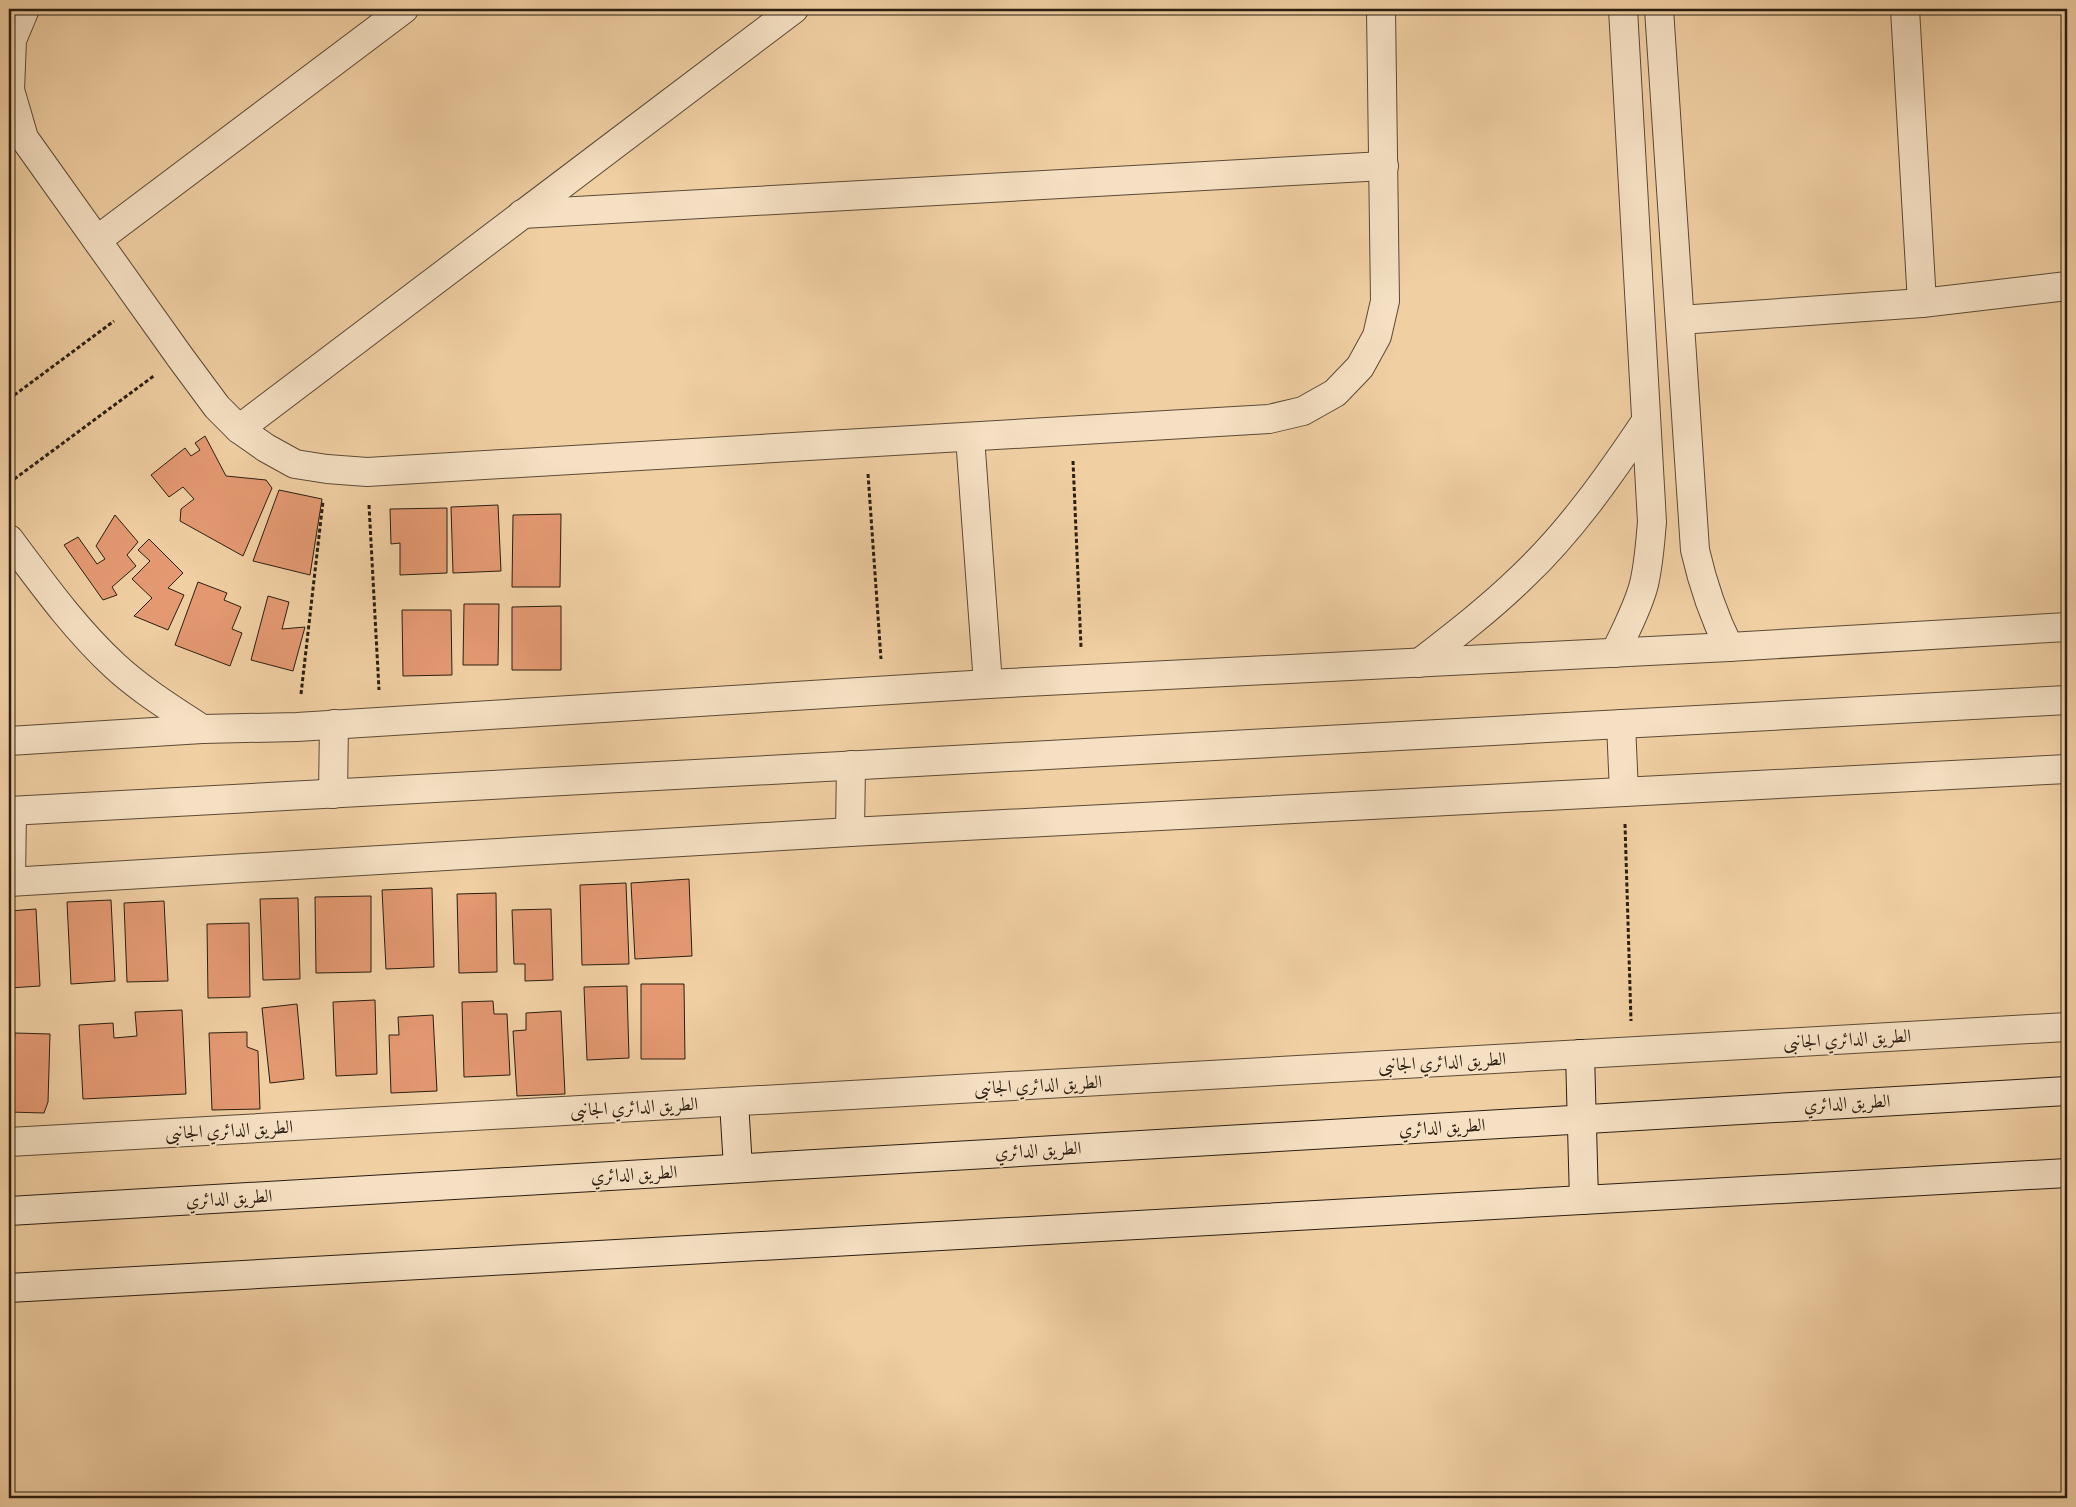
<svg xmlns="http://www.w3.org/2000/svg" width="2076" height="1507" font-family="'IM FELL Double Pica',Amiri,serif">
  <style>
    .building { fill: #e49971; stroke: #2a1e12 }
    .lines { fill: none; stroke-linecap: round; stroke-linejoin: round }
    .minor-casing { stroke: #5c4a36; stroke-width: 30 }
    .tertiary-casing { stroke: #5c4a36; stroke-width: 30 }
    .secondary-casing { stroke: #2a1e12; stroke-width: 30 }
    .path { stroke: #2a1e12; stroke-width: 3; stroke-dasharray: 4 2.5; stroke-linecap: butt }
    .minor { stroke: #f5e0c3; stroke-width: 28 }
    .tertiary { stroke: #f5e0c3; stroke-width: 28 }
    .secondary { stroke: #f5e0c3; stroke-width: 28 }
    .labels { text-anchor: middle; stroke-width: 4; stroke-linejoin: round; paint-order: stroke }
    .street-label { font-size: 18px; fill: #2a1e12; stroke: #f5e0c3 }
  </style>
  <rect width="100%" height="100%" fill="#f0cfa3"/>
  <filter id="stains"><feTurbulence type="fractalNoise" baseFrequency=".004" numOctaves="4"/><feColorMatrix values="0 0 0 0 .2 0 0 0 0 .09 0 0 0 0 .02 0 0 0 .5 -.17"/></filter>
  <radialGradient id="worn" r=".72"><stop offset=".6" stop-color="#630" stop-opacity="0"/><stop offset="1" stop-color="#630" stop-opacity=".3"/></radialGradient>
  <!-- building -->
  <g class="building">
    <polygon points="205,436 226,476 266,480 272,488 243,556 180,521 181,509 194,499 183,487 169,497 151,475 185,448 191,456 200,450 195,443"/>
    <polygon points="279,490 322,499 310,575 253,561"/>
    <polygon points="498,505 501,571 453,573 451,507"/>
    <polygon points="447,508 447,573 400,575 400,543 391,544 390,509"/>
    <polygon points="561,514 560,587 512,587 513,515"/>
    <polygon points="115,515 138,542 127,555 136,566 112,587 117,595 103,600 64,545 78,537 97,564 105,559 96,546"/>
    <polygon points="149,539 183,573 168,588 184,595 168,630 134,616 152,598 132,579 150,561 138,550"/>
    <polygon points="198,582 227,593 224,600 241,607 232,629 242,633 230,666 175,645"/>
    <polygon points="268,596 289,602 282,629 305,627 293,671 251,660"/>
    <polygon points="464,604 499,604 498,665 463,665"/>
    <polygon points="561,606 561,670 512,670 512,607"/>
    <polygon points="402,610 451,610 452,675 403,676"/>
    <polygon points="689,879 692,956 635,959 631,883"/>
    <polygon points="626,883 629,964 582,965 580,885"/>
    <polygon points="432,888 434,967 386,969 382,890"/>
    <polygon points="496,893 497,972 459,973 457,894"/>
    <polygon points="371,896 371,972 316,973 315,897"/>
    <polygon points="298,898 300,979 263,980 260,899"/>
    <polygon points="111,900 115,981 71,984 67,902"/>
    <polygon points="164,901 168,981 127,982 124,903"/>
    <polygon points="36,909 40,986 9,988 9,911"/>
    <polygon points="551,909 553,980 525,981 525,964 514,964 512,910"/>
    <polygon points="249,923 250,997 208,998 207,924"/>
    <polygon points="641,984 684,984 685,1059 641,1059"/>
    <polygon points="627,986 629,1058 587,1060 584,987"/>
    <polygon points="375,1000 377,1074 336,1076 333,1002"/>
    <polygon points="493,1001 494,1014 507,1014 510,1075 464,1077 462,1002"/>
    <polygon points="297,1004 304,1079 270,1083 262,1008"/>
    <polygon points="182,1010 186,1094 83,1099 79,1025 113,1023 114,1038 137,1036 135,1012"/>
    <polygon points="561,1011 565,1094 517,1096 513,1031 526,1030 526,1013"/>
    <polygon points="433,1015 437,1091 391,1093 389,1035 399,1035 398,1017"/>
    <polygon points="247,1032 247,1047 258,1051 260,1109 212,1110 209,1033"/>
    <polygon points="15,1033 50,1034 48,1102 44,1113 9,1112 9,1046 14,1046"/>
  </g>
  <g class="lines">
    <!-- minor casing -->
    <g class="minor-casing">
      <g id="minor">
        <polyline points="25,9 12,40 10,90 24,138 180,357 217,407 239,429 266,448 295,464 327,469 367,472 1269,419 1303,411 1335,393 1360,367 1377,336 1385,301 1381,9"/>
        <path d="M1659,9L1695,550C1703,585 1713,615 1729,647"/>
        <polyline points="1905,9 1922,303"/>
        <polyline points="522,214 1384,166"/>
        <polyline points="97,240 404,9"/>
        <polyline points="1680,320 1922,303 2067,286"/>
        <polyline points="239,429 794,9"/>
        <polyline points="970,437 988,684"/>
        <path d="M9,539C42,583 74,628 115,666C141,690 172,709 202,729"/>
        <path d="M1615,653C1625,631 1638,608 1644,584C1649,563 1650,543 1652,522L1623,9"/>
        <polyline points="9,882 850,832 2067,769"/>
        <polyline points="9,1142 2067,1027"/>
      </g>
    </g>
    <!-- tertiary casing -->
    <g class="tertiary-casing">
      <g id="tertiary">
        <path d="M1419,663C1454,636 1489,609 1521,578C1570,532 1609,476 1646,421"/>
        <polyline points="1621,724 1624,792"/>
        <polyline points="9,741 202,729 297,727 988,684 1729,647 2067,627"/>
        <polyline points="333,794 334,724"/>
        <polyline points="9,811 2067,700"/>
        <polyline points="850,832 851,765"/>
        <polyline points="11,882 12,811"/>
      </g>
    </g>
    <!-- secondary casing -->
    <g class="secondary-casing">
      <g id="secondary">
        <polyline points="1580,1054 1584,1200"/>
        <polyline points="734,1102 738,1168"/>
        <polyline points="9,1211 2067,1091"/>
        <polyline points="9,1288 2067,1173"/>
      </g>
    </g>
    <!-- path -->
    <g class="path">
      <polyline points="9,399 114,321"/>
      <polyline points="1073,461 1081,647"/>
      <polyline points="868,474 881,659"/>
      <polyline points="9,483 155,375"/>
      <polyline points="369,505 379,690"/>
      <polyline points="301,694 323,501"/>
      <polyline points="1625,824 1631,1021"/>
    </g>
    <!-- minor -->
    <use href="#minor" class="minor"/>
    <!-- tertiary -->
    <use href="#tertiary" class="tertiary"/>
    <!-- secondary -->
    <use href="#secondary" class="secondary"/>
  </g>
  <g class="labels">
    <!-- street labels -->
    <g class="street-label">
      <text transform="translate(1847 1039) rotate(-3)" y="6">الطريق الدائري الجانبى</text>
      <text transform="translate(1442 1062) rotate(-3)" y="6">الطريق الدائري الجانبى</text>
      <text transform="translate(1038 1085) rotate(-3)" y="6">الطريق الدائري الجانبى</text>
      <text transform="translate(1847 1103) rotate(-3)" y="6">الطريق الدائري</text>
      <text transform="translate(634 1107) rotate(-3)" y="6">الطريق الدائري الجانبى</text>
      <text transform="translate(1442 1127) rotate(-3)" y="6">الطريق الدائري</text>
      <text transform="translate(229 1130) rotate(-3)" y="6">الطريق الدائري الجانبى</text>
      <text transform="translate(1038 1150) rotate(-3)" y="6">الطريق الدائري</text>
      <text transform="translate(634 1174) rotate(-3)" y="6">الطريق الدائري</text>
      <text transform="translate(229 1198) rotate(-3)" y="6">الطريق الدائري</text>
    </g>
  </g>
  <!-- margin -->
  <rect width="2076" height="1507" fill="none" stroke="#f0cfa3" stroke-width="30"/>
  <rect x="10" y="10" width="2056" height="1487" fill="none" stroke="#2a1e12" stroke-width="2.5"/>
  <rect x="15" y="15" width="2046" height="1477" fill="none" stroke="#2a1e12"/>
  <rect width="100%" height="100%" filter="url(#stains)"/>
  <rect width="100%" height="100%" fill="url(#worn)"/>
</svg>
